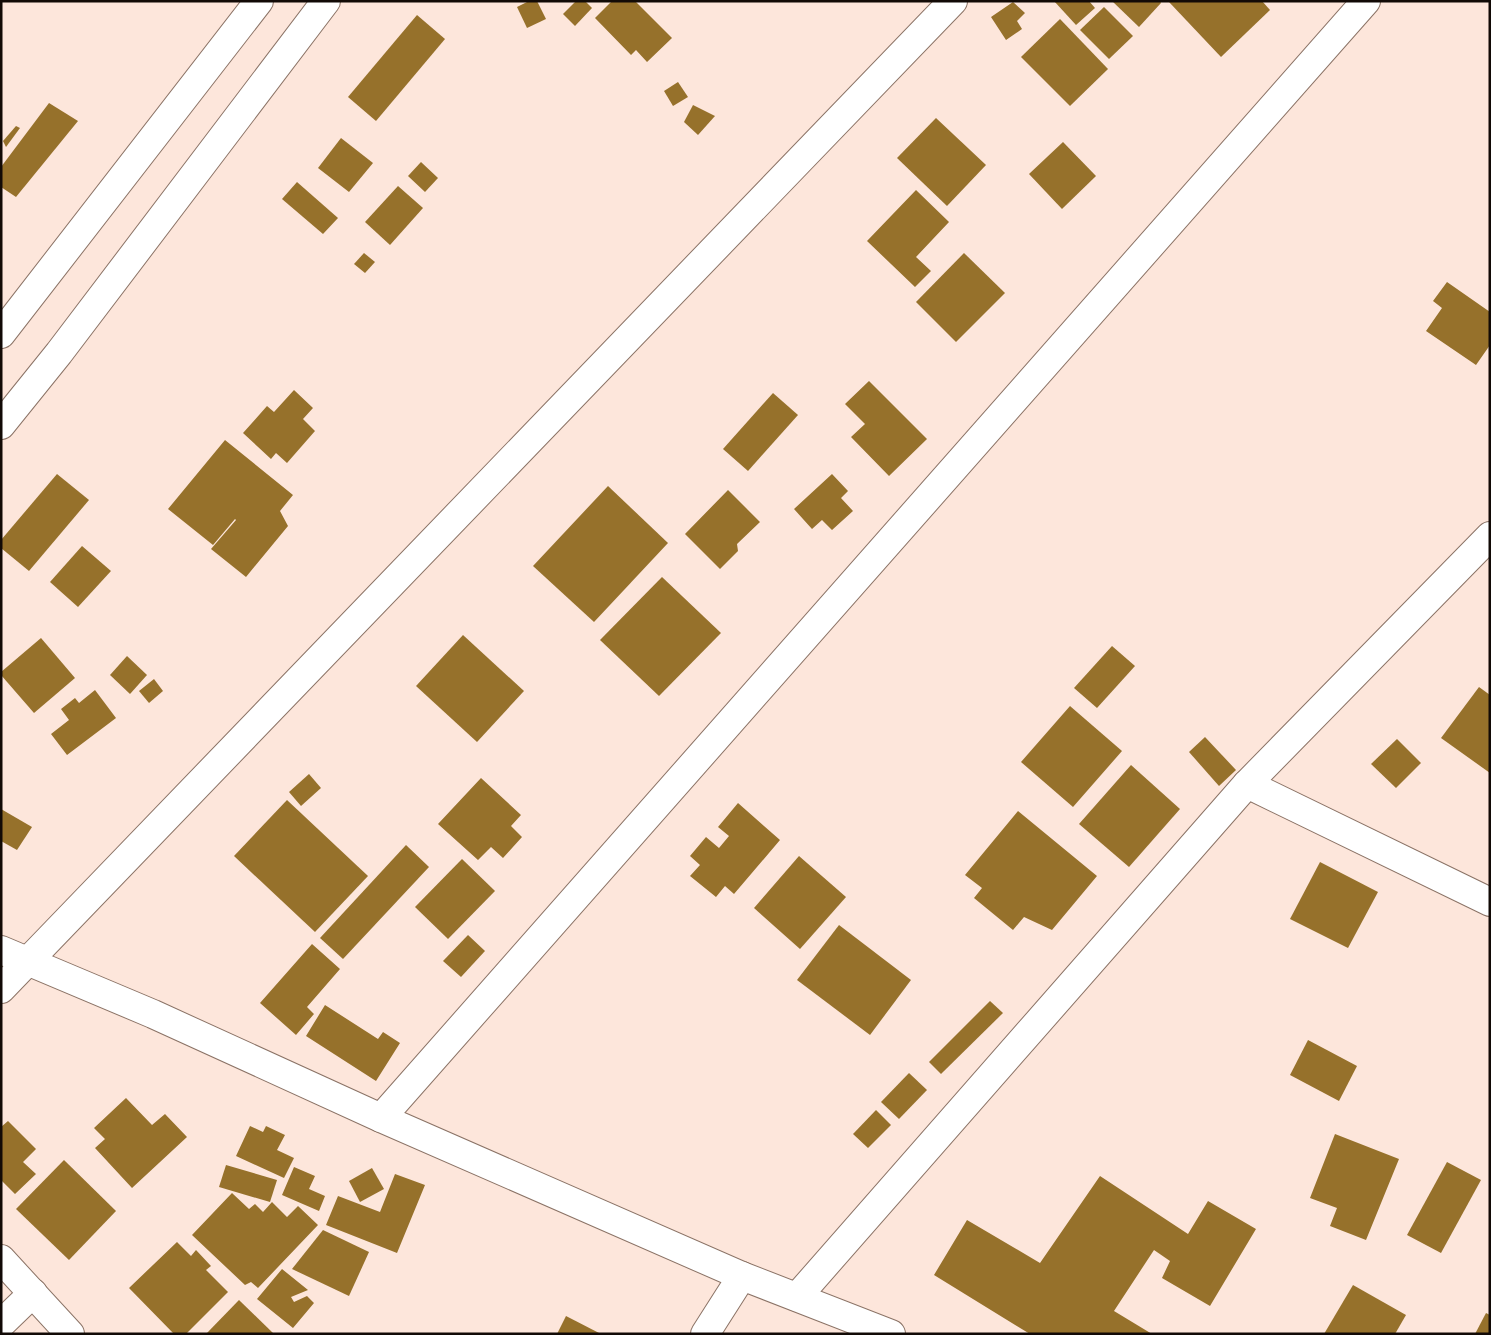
<svg xmlns="http://www.w3.org/2000/svg" width="1491" height="1335" font-family="'Zilla Slab',serif">
  <style>
    .building { fill: #96712b }
    .lines { fill: none; stroke-linecap: round; stroke-linejoin: round }
    .street-casing { stroke: #8b7366; stroke-width: 30 }
    .secondary-casing { stroke: #8b7366; stroke-width: 30 }
    .street { stroke: #fff; stroke-width: 28 }
    .secondary { stroke: #fff; stroke-width: 28 }
  </style>
  <rect width="100%" height="100%" fill="#fde6db"/>
  <!-- building -->
  <g class="building">
    <polygon points="529,1 537,1 546,19 527,28 517,7"/>
    <polygon points="576,1 585,1 592,8 575,26 563,14"/>
    <polygon points="612,1 635,1 672,38 647,62 636,50 631,55 595,18"/>
    <polygon points="1054,1 1089,1 1095,8 1076,25"/>
    <polygon points="1112,1 1160,1 1161,3 1139,27"/>
    <polygon points="1170,1 1262,1 1270,10 1221,57 1169,2"/>
    <polygon points="1013,2 1025,13 1017,21 1022,29 1006,40 991,17"/>
    <polygon points="1104,7 1133,36 1109,59 1080,30"/>
    <polygon points="417,15 445,39 376,121 348,97"/>
    <polygon points="1060,19 1108,69 1070,106 1021,57"/>
    <polygon points="678,82 688,97 673,106 664,91"/>
    <polygon points="49,103 78,121 16,197 1,187 1,167"/>
    <polygon points="693,105 715,116 698,135 684,122"/>
    <polygon points="936,118 986,165 947,206 897,158"/>
    <polygon points="16,126 20,128 6,147 3,141"/>
    <polygon points="341,138 373,163 349,192 318,168"/>
    <polygon points="1063,142 1096,176 1062,209 1029,174"/>
    <polygon points="421,162 438,178 425,192 408,176"/>
    <polygon points="297,182 338,218 323,234 282,199"/>
    <polygon points="398,186 423,208 390,245 365,222"/>
    <polygon points="916,190 949,222 916,257 931,271 915,287 867,241"/>
    <polygon points="364,253 375,262 365,273 354,264"/>
    <polygon points="964,253 1005,293 956,342 916,302"/>
    <polygon points="1447,282 1490,312 1490,345 1476,365 1426,331 1442,308 1433,301"/>
    <polygon points="869,381 927,439 889,476 851,437 865,424 845,404"/>
    <polygon points="294,390 313,408 303,419 315,431 287,463 276,453 271,459 243,433 267,406 274,412"/>
    <polygon points="773,393 798,415 748,471 723,449"/>
    <polygon points="225,440 293,495 280,511 288,526 246,577 211,549 236,520 235,519 213,545 168,509"/>
    <polygon points="57,474 89,500 29,571 1,548 1,540"/>
    <polygon points="832,474 848,491 841,498 853,511 832,530 822,520 812,529 794,509"/>
    <polygon points="608,486 668,543 594,622 533,566"/>
    <polygon points="728,490 760,522 737,544 738,551 720,569 685,534"/>
    <polygon points="82,546 111,571 78,607 50,582"/>
    <polygon points="662,577 721,633 659,696 600,640"/>
    <polygon points="463,635 524,691 477,742 416,686"/>
    <polygon points="41,638 75,678 34,713 1,675 1,672"/>
    <polygon points="1112,646 1135,666 1097,708 1074,688"/>
    <polygon points="127,656 147,675 130,694 110,675"/>
    <polygon points="154,679 163,691 149,703 139,691"/>
    <polygon points="1479,687 1490,695 1490,773 1441,738"/>
    <polygon points="95,690 116,718 67,755 51,734 69,720 61,709 75,698 79,703"/>
    <polygon points="1070,706 1122,751 1073,807 1021,762"/>
    <polygon points="1205,737 1236,770 1219,786 1189,752"/>
    <polygon points="1397,739 1421,763 1396,788 1371,764"/>
    <polygon points="1131,765 1180,809 1129,867 1079,824"/>
    <polygon points="309,774 321,788 301,806 289,792"/>
    <polygon points="481,778 521,815 511,826 522,837 503,858 491,847 478,860 438,824"/>
    <polygon points="287,800 368,876 315,932 234,856"/>
    <polygon points="738,803 780,840 734,894 725,886 716,897 690,876 700,865 690,856 706,837 719,848 729,836 718,827"/>
    <polygon points="1,809 32,827 17,850 1,841"/>
    <polygon points="1018,811 1097,876 1052,930 1024,917 1013,930 974,898 982,888 965,875"/>
    <polygon points="406,845 429,867 343,959 320,938"/>
    <polygon points="799,856 846,897 800,949 754,908"/>
    <polygon points="462,859 495,891 448,939 415,907"/>
    <polygon points="1320,862 1378,892 1348,948 1290,919"/>
    <polygon points="839,925 911,980 870,1035 797,980"/>
    <polygon points="468,935 485,951 461,977 443,961"/>
    <polygon points="312,944 340,969 307,1007 314,1014 296,1035 260,1003"/>
    <polygon points="990,1001 1003,1013 941,1074 929,1062"/>
    <polygon points="325,1005 378,1039 383,1032 400,1043 376,1081 306,1036"/>
    <polygon points="1308,1040 1357,1066 1339,1101 1290,1075"/>
    <polygon points="909,1073 927,1090 899,1119 881,1102"/>
    <polygon points="126,1098 152,1125 165,1114 187,1137 132,1188 95,1148 105,1139 94,1128"/>
    <polygon points="876,1110 891,1125 868,1148 853,1134"/>
    <polygon points="8,1121 36,1149 23,1162 36,1174 15,1194 1,1180 1,1127"/>
    <polygon points="250,1126 263,1132 266,1126 285,1135 277,1150 294,1158 284,1178 236,1156"/>
    <polygon points="1335,1134 1399,1159 1366,1240 1330,1226 1337,1208 1310,1198"/>
    <polygon points="64,1160 116,1211 69,1260 16,1209"/>
    <polygon points="1447,1162 1481,1180 1441,1253 1407,1235"/>
    <polygon points="226,1165 277,1180 270,1202 219,1187"/>
    <polygon points="294,1167 315,1176 309,1189 325,1196 319,1211 282,1195"/>
    <polygon points="372,1168 384,1189 360,1202 349,1181"/>
    <polygon points="395,1174 425,1185 397,1253 326,1225 338,1196 380,1212"/>
    <polygon points="1100,1176 1188,1234 1208,1201 1256,1229 1210,1306 1162,1278 1170,1261 1154,1250 1114,1311 1152,1334 1030,1334 934,1275 967,1220 1040,1263"/>
    <polygon points="232,1193 249,1209 255,1204 263,1212 272,1202 287,1217 298,1206 318,1225 258,1288 251,1282 245,1285 192,1235"/>
    <polygon points="323,1230 369,1252 349,1296 292,1269"/>
    <polygon points="177,1242 191,1256 196,1250 211,1266 206,1270 228,1292 186,1334 174,1334 129,1288"/>
    <polygon points="282,1269 308,1290 291,1297 294,1302 307,1296 314,1303 293,1328 257,1299"/>
    <polygon points="1353,1285 1406,1315 1395,1334 1324,1334"/>
    <polygon points="239,1300 274,1334 206,1334"/>
    <polygon points="1486,1313 1490,1315 1490,1334 1475,1334"/>
    <polygon points="566,1316 601,1334 557,1334"/>
  </g>
  <g class="lines">
    <!-- street casing -->
    <g class="street-casing">
      <g id="street">
        <polyline points="1247,784 1490,902"/>
        <polyline points="1,950 153,1014 381,1118 742,1276 891,1334"/>
        <polyline points="1,989 953,1"/>
        <polyline points="381,1118 1366,1"/>
        <polyline points="1,1259 70,1334"/>
        <polyline points="797,1297 1247,784 1490,536"/>
        <polyline points="1,1324 33,1293"/>
        <polyline points="705,1334 742,1276"/>
      </g>
    </g>
    <!-- secondary casing -->
    <g class="secondary-casing">
      <g id="secondary">
        <polyline points="1,334 259,1"/>
        <polyline points="1,425 59,353 326,1"/>
      </g>
    </g>
    <!-- street -->
    <use href="#street" class="street"/>
    <!-- secondary -->
    <use href="#secondary" class="secondary"/>
  </g>
  <!-- border -->
  <rect width="1491" height="1335" fill="none" stroke="#120a06" stroke-width="5"/>
</svg>
